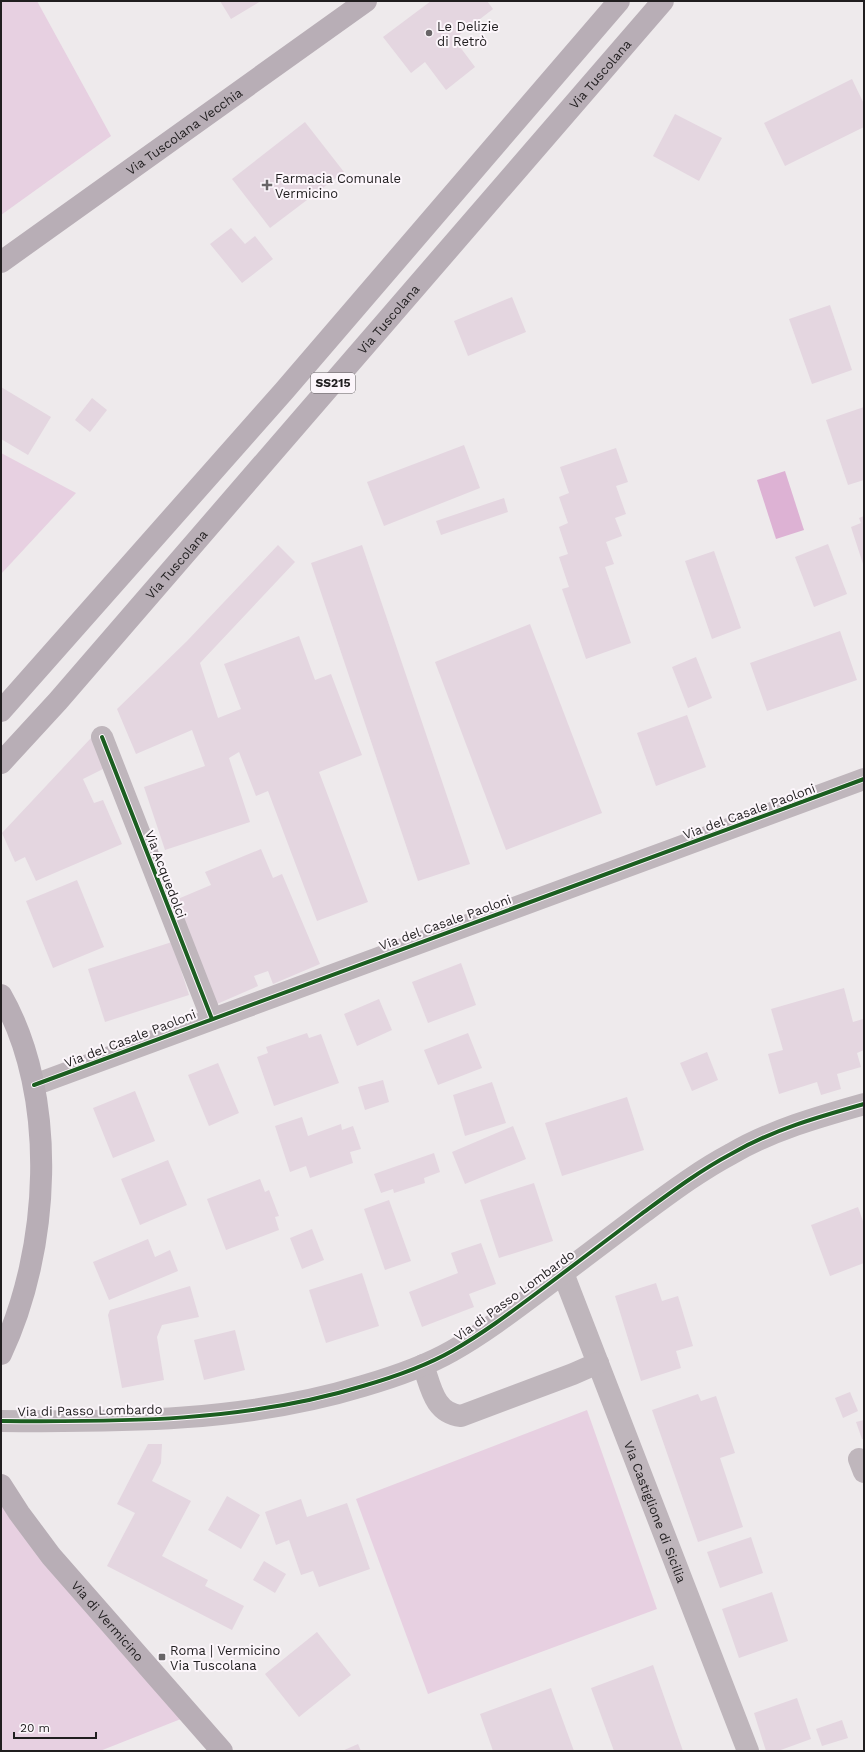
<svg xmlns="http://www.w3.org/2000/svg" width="865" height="1752" font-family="'Work Sans',sans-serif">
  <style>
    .green { fill: #e7d0e1 }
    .water { fill: #ddb2d4 }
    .building { fill: #e4d6e0 }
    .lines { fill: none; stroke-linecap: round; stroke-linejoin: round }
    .minor { stroke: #bfb6bc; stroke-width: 22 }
    .major { stroke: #b8aeb6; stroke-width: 22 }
    .cycleway-casing { stroke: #fcf6fb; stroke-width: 6 }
    .cycleway { stroke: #1b5e20; stroke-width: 4 }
    .poi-dot { fill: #686567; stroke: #fcf6fb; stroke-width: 1.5 }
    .labels { text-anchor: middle; stroke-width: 4; stroke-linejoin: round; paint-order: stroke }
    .shield { fill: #fcf6fb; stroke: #625f61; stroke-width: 1 }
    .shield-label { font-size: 12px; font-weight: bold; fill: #201e1f }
    .poi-label { font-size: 13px; fill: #201e1f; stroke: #fcf6fb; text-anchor: start }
    .street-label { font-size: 13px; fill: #201e1f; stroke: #fcf6fb }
  </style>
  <rect width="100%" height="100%" fill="#eeeaec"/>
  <!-- green -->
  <g class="green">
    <polygon points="1,1 37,1 111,136 1,215"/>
    <polygon points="1,453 76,493 1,574"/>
    <polygon points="587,1410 657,1609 428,1694 356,1499"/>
    <polygon points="1,1492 191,1715 100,1751 1,1751"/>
  </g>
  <!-- water -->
  <polygon class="water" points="785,471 804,530 776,539 757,480"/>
  <!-- building -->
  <g class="building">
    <polygon points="220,1 261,1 231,19"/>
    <polygon points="431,1 487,1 493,9 454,39 475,67 446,90 425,62 411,73 383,37"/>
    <polygon points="852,79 864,104 864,127 785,166 764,123"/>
    <polygon points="675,114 722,138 699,181 653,156"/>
    <polygon points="305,122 344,172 270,228 232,179"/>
    <polygon points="231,228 245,244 255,236 273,259 242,283 210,244"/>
    <polygon points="512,297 526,332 468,356 454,321"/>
    <polygon points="830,305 852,370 812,384 789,319"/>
    <polygon points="1,387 51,417 28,455 1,439"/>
    <polygon points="92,398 107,410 90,432 75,420"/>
    <polygon points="864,407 864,480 848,485 826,420"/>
    <polygon points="464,445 480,488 384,526 367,482"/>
    <polygon points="616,448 628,482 616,486 626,514 615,518 622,536 606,542 614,564 605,567 631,643 586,659 562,589 569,587 559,557 568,554 559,527 568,523 559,497 569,493 560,467"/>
    <polygon points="504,498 508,512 441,535 436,521"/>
    <polygon points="864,516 864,567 851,527 861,523 859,518"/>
    <polygon points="828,544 847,594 814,607 795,557"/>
    <polygon points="278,545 295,562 200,663 218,718 241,709 224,664 299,636 315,680 331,674 362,755 319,772 368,902 317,921 268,791 256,796 239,752 229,758 250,822 165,850 144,787 205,766 192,730 136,754 117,709 187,641"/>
    <polygon points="362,545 470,864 418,881 311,563"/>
    <polygon points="714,551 741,628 712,639 685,561"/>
    <polygon points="530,624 602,813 506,850 435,662"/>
    <polygon points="840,631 857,680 767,711 750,663"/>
    <polygon points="696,657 712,698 688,708 672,667"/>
    <polygon points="687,715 706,767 656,786 637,733"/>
    <polygon points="91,738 105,768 83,779 94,803 103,800 122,844 36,881 25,857 15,862 2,833"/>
    <polygon points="261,849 273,878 282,874 320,964 273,984 268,971 254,976 258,986 217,1004 173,901 211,885 205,872"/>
    <polygon points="77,880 104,947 53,968 26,901"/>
    <polygon points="172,942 189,995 105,1022 88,969"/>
    <polygon points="461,963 476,1005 428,1023 412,982"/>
    <polygon points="844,988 853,1022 863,1019 864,1023 864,1050 857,1053 861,1067 837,1074 841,1089 821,1095 817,1082 779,1094 768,1054 783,1050 771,1009"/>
    <polygon points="379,999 392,1030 357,1046 344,1014"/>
    <polygon points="307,1033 309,1038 321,1034 339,1083 274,1106 257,1057 268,1053 266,1047"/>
    <polygon points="468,1033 482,1068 438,1085 424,1050"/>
    <polygon points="707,1052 718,1080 692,1091 680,1063"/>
    <polygon points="218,1063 239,1113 209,1126 188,1075"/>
    <polygon points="383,1080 389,1102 365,1110 358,1087"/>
    <polygon points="492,1082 506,1123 465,1136 453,1095"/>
    <polygon points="135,1091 155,1141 113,1158 93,1108"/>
    <polygon points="627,1097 644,1150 562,1176 545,1123"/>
    <polygon points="302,1117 308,1136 341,1124 342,1130 353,1126 361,1149 350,1152 353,1163 310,1178 306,1166 290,1172 275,1126"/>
    <polygon points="513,1126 526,1159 465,1184 452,1152"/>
    <polygon points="434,1153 440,1172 424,1178 425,1183 394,1193 393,1189 381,1193 374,1174"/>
    <polygon points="168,1160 187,1205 140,1225 121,1179"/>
    <polygon points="260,1179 265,1192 269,1190 279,1216 275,1217 279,1230 226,1250 207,1199"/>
    <polygon points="534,1183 553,1241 499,1258 480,1200"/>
    <polygon points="389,1200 411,1261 385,1270 364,1209"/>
    <polygon points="858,1207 864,1224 864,1263 830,1276 811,1225"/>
    <polygon points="312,1229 324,1260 302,1269 290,1238"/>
    <polygon points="148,1239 155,1257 170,1250 178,1271 109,1300 93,1262"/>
    <polygon points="481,1243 496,1284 469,1294 474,1307 422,1327 409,1292 458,1273 451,1253"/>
    <polygon points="362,1273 379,1326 326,1343 309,1290"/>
    <polygon points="656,1283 662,1301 678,1296 693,1346 676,1351 681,1368 641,1381 615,1296"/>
    <polygon points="190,1286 199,1317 162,1325 157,1337 164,1380 122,1388 108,1315 110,1310"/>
    <polygon points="235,1330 245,1370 204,1380 194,1340"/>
    <polygon points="850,1392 858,1411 843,1418 835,1398"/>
    <polygon points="698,1394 701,1401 716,1396 735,1453 720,1458 743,1527 698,1542 652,1410"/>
    <polygon points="864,1420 864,1439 862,1439 856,1422"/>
    <polygon points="148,1444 162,1444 161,1463 152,1481 191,1501 162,1556 208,1580 205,1586 244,1606 232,1630 107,1566 135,1513 117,1504"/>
    <polygon points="227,1496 260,1515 241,1549 208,1530"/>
    <polygon points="301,1499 307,1517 347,1503 370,1569 319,1587 313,1571 301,1575 289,1540 276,1545 265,1512"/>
    <polygon points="751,1537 763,1573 720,1588 707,1552"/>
    <polygon points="264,1561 286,1574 275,1593 253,1580"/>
    <polygon points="772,1592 788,1641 739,1658 722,1609"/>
    <polygon points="317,1632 351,1675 299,1717 265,1674"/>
    <polygon points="653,1665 683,1751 614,1751 591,1688"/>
    <polygon points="551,1688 574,1751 493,1751 480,1714"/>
    <polygon points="797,1698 811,1739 778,1751 766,1751 754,1713"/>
    <polygon points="842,1720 848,1738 822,1746 816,1729"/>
    <polygon points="358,1744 361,1751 342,1751"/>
  </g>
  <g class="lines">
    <!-- minor -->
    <g class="minor">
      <polyline points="102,737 212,1019"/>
      <polyline points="34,1085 864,779"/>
      <path id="s1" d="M563,1273L748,1751"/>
      <path d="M423,1365C431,1387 434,1413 461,1416L573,1374L598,1363"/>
      <path d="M1,1421C123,1422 245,1422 363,1386C394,1377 424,1367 452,1351C482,1334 510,1313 538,1292C572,1266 606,1241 640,1215C670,1193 699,1171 731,1154C772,1130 818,1117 864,1104"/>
      <polyline points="859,1459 864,1472"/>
    </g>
    <!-- major -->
    <g class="major">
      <path id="s2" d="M1,262L366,1"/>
      <polyline points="1,711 284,391 619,1"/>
      <path id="s3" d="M1,763L58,701L663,1"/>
      <path d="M1,995C59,1096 50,1251 1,1354"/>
      <path id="s4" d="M1,1485L19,1513L51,1556L222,1751"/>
    </g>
    <!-- cycleway casing -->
    <g class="cycleway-casing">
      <g id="cycleway">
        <polyline points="102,737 212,1019"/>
        <polyline points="34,1085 864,779"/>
        <path d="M1,1421C123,1422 245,1422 363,1386C394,1377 424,1367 452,1351C482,1334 510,1313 538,1292C572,1266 606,1241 640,1215C670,1193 699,1171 731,1154C772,1130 818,1117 864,1104"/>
      </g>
    </g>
    <!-- cycleway -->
    <use href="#cycleway" class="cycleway"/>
  </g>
  <!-- markers -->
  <g class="poi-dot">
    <circle cx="429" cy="33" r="4"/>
    <path d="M265 179h4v4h4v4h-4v4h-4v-4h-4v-4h4z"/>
    <rect x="158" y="1653" width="8" height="8" rx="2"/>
  </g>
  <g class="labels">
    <!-- shield labels -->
    <rect class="shield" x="311" y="373" width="44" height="20" rx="3"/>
    <g class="shield-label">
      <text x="333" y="387">SS215</text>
    </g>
    <!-- poi labels -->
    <g class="poi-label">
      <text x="437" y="31">Le Delizie<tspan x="437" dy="15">di Retrò</tspan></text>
      <text x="275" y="183">Farmacia Comunale<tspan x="275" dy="15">Vermicino</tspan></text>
      <text x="170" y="1655">Roma | Vermicino<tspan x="170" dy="15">Via Tuscolana</tspan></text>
    </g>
    <!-- street labels -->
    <g class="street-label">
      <text dy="5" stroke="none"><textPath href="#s3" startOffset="913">Via Tuscolana</textPath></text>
      <text dy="5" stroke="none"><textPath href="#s2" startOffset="225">Via Tuscolana Vecchia</textPath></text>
      <text dy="5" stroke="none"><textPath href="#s3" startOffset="589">Via Tuscolana</textPath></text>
      <text dy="5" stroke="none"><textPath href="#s3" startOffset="265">Via Tuscolana</textPath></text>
      <text transform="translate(749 811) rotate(-20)" y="5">Via del Casale Paoloni</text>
      <text transform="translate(166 874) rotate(69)" y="5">Via Acquedolci</text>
      <text transform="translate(445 922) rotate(-20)" y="5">Via del Casale Paoloni</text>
      <text transform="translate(130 1038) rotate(-21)" y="5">Via del Casale Paoloni</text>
      <text transform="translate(514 1295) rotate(-36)" y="5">Via di Passo Lombardo</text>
      <text transform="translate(90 1410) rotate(-1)" y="5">Via di Passo Lombardo</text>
      <text dy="5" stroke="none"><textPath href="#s1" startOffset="256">Via Castiglione di Sicilia</textPath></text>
      <text dy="5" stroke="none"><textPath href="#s4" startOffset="173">Via di Vermicino</textPath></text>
    </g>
  </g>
  <!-- border -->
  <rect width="865" height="1752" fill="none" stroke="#201e1f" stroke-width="4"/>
  <!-- scale -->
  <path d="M14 1732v6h82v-6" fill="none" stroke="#201e1f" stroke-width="2"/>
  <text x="20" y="1732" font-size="12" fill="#201e1f" stroke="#fcf6fb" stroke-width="3" paint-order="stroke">20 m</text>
</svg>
